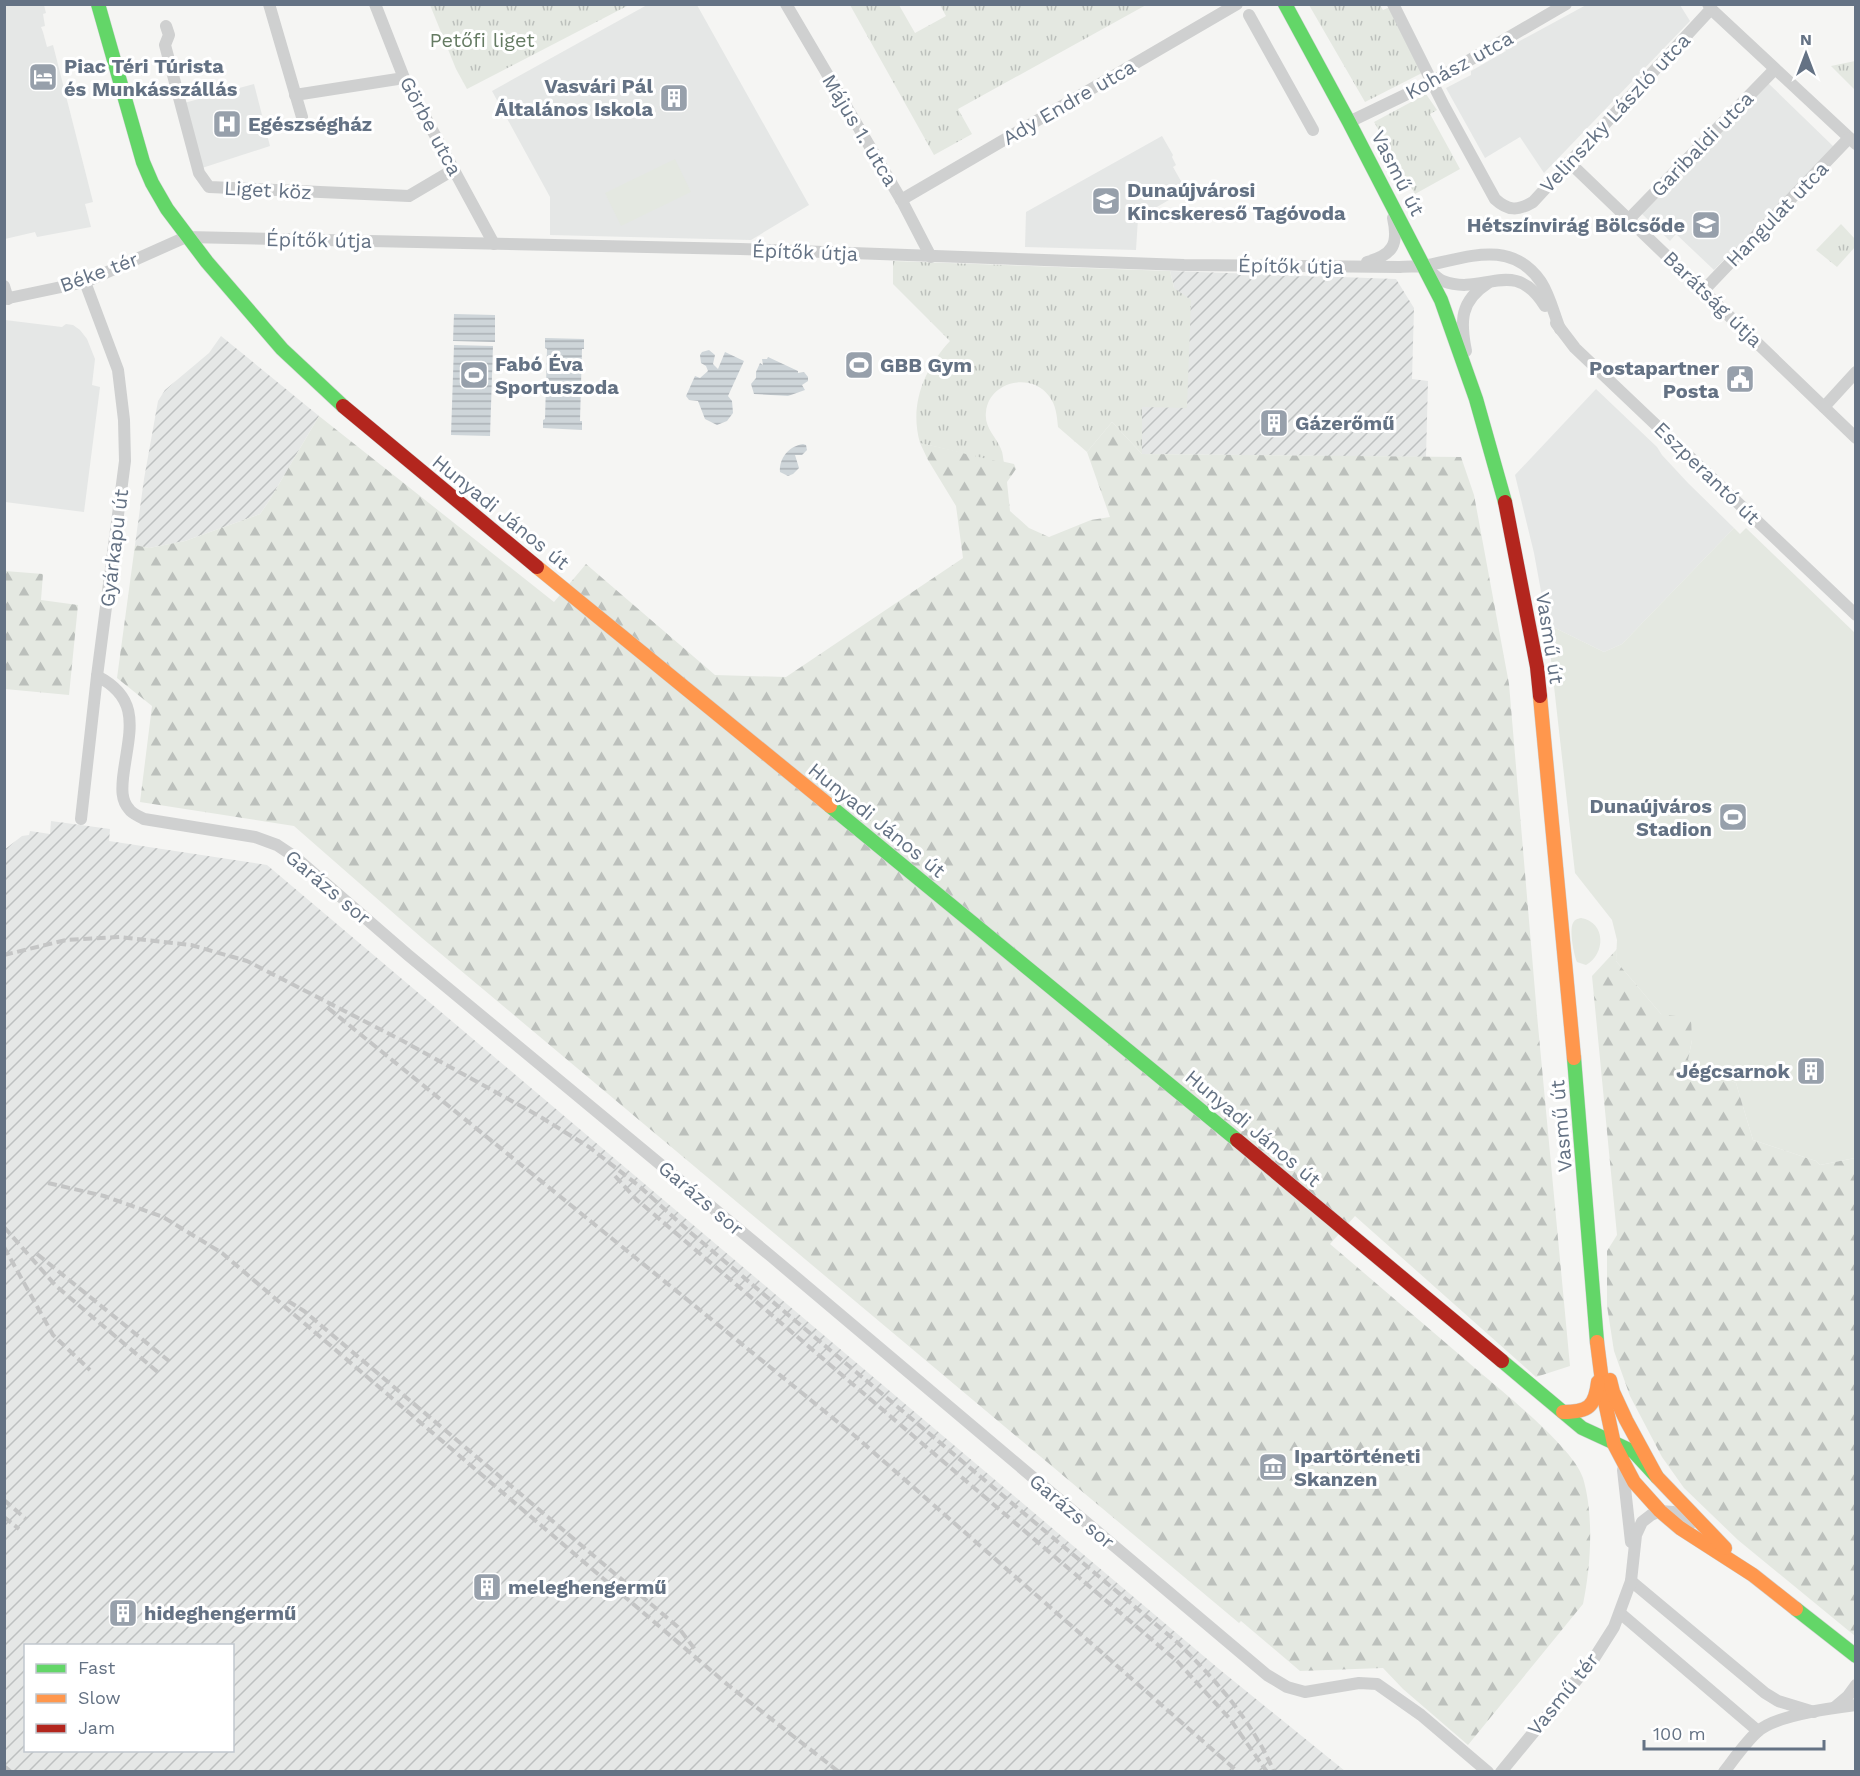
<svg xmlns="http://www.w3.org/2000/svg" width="1860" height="1776" font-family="'Work Sans',sans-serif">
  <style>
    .built { fill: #e5e7e6 }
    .industrial { fill: url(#industrial-furrows); fill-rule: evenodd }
    .grass { fill: #e4e8e1 }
    .forest { fill: url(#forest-firs) }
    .park { fill: url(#park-tufts) }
    .water { fill: url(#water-rules) }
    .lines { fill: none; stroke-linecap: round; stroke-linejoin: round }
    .fast-casing { stroke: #d0d2d2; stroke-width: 15 }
    .slow-casing { stroke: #d0d2d2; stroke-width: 15 }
    .jam-casing { stroke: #d0d2d2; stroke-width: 15 }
    .street { stroke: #cfd0d0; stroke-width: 12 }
    .fast { stroke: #63d668; stroke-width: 14 }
    .slow { stroke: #ff974d; stroke-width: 14 }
    .jam { stroke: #b3261e; stroke-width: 14 }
    .rail { stroke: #c4c5c5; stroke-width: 4; stroke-dasharray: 9 4.5; stroke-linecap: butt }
    .labels { text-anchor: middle; stroke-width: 6; stroke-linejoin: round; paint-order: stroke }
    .park-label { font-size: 20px; fill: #657b63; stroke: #fff }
    .street-label { font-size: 20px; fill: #647284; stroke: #fff }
    .poi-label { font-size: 20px; font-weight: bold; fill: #647284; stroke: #fff; text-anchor: start }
  </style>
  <defs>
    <pattern id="industrial-furrows" width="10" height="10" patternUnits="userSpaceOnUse" patternTransform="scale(1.5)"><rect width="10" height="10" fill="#e5e7e6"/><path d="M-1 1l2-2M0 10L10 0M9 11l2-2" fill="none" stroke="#bdc0c0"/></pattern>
    <pattern id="forest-firs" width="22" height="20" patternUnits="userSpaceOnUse" patternTransform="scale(1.5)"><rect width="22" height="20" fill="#e4e8e1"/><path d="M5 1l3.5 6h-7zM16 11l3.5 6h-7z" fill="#bcc0bc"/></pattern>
    <pattern id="park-tufts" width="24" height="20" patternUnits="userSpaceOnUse" patternTransform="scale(1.5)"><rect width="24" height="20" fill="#e4e8e1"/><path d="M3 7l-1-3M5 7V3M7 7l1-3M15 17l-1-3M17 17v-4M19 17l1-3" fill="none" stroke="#bcc0bc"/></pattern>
    <pattern id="water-rules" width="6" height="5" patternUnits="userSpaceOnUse" patternTransform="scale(1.5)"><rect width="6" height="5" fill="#ced5d9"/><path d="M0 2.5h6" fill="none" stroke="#abb1b6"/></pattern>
  </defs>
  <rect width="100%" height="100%" fill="#f5f5f3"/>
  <!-- built -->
  <g class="built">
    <polygon points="4,5 44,5 46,13 43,14 45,26 41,27 43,32 47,47 53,45 93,202 85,204 91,227 37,237 35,232 5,239"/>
    <polygon points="647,5 697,5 809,205 751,240 550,235 550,197 492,91"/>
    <polygon points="1586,5 1680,5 1690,21 1544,173 1520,137 1485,158 1446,88 1471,75 1471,71 1506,51 1505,49"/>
    <polygon points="1767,82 1834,147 1714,270 1676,234 1670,241 1641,213"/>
    <polygon points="254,84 270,146 202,168 184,103"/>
    <polygon points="1162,136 1173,155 1172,157 1176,165 1173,167 1186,190 1138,218 1136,250 1025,247 1026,212"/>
    <polygon points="5,320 62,327 66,324 73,325 80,330 87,339 95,359 92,385 100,387 84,512 5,502"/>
    <polygon points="1596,389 1657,447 1662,455 1688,483 1734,528 1622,644 1604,652 1547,624 1534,553 1515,475"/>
  </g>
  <!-- industrial -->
  <g class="industrial">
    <polygon points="1170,271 1396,279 1414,308 1412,379 1428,381 1426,457 1142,454 1142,407 1187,407 1174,288"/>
    <polygon points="221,336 319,416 269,501 260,514 185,541 149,548 135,545 144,479 158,401 165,390 209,353"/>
    <path d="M51,821L110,829L109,841L267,865L1219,1669L1345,1771L5,1772L4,850L22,836L29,835L30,831L50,834ZM26,1646H232V1750H26Z"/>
  </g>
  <!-- grass -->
  <g class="grass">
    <polygon points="675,159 691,192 621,226 605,193"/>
    <polygon points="1734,528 1740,534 1746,528 1855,633 1855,1158 1820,1165 1816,1161 1753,1140 1736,1083 1688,1060 1692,1040 1661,1014 1616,961 1617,940 1612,920 1575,873 1547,624 1604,652 1622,644"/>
    <path d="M1581,918C1606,922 1606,954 1586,965L1577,962C1574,955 1569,930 1573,923C1575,919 1577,919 1581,918Z"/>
  </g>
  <!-- forest -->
  <g class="forest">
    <path d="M319,416L554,602L586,564L715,675L786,677L963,558L956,506L928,460L920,443L1014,464L1016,469L1007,482L1010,511L1029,528L1049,537L1091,520L1110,517L1087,452L1112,422L1142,454L1461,457L1474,495L1509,684L1537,1015L1570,1366L1536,1377L1355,1216L1330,1244C1376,1283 1422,1323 1468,1362C1495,1386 1573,1446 1583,1478C1594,1515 1591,1566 1583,1604L1468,1745L1403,1689L1383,1668L1300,1671L1241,1621L1239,1623L422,938L294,826L140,802L152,706L117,678L135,545L149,548L185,541L260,514L269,501Z"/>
    <polygon points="5,571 43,574 41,600 78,605 69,695 5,689"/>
    <polygon points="1617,949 1616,961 1661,1014 1691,1018 1692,1040 1688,1060 1736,1083 1753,1140 1816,1161 1820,1165 1855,1158 1855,1636 1738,1540 1684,1488 1662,1457 1630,1396 1614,1351 1607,1306 1607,1251 1617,1235 1592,976"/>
  </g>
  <!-- park -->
  <g class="park">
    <polygon points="430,5 629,5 467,89 456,69"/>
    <polygon points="850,5 899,5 915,33 946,16 940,5 1146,5 958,109 972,134 934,155"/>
    <polygon points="1309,5 1380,5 1383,10 1390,7 1422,73 1365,102"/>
    <polygon points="1855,61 1856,61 1855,90 1831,66"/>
    <polygon points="1426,94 1437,110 1430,114 1460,169 1415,194 1374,122"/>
    <polygon points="1841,224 1855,239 1855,247 1837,267 1816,250"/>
    <path d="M893,261L1170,271L1174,288L1191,300L1187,408L1142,407V454L1112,422L1087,452L1058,427C1057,416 1056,405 1049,396C1031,372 989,381 986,412C984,428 996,436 1001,449C1003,453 1003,459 1004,463L920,443C909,405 924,369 950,341L893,284Z"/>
  </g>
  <!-- water -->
  <g class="water">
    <polygon points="454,314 495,315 495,342 453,341"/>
    <polygon points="545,338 584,339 584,349 582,349 580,421 582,421 582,430 543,428 543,420 545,419 547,349 545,348"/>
    <polygon points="454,345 493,346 490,436 451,435"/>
    <polygon points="709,350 715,355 713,364 718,369 725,352 744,361 728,396 732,401 733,413 727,421 717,425 705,419 698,401 689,400 686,396 695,376 700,378 708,371 706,366 701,363 700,355 702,352"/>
    <polygon points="768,357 798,371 798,373 804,372 808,377 808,381 802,385 805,390 788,396 754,394 751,384 756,378 756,372 760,363 763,365 762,359 767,359"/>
    <path d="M803,444L806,445L807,450L802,455H795L799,468L793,474L788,476L780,472C779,458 789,446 803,444Z"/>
  </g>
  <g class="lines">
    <!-- fast casing -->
    <g class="fast-casing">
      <g id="fast">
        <polyline points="98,4 143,162 152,183 167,209 207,262 282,349 343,406"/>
        <polyline points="1285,4 1349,122 1441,300 1476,399 1505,502"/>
        <polyline points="830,806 1237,1140"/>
        <polyline points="1574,1058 1597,1342"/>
        <polyline points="1502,1361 1582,1428 1634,1452 1657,1477"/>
        <polyline points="1796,1609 1856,1656"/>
      </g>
    </g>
    <!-- slow casing -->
    <g class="slow-casing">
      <g id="slow">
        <polyline points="537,567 830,806"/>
        <polyline points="1540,696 1574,1058"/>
        <polyline points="1597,1342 1604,1397 1614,1444 1634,1482 1660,1511 1680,1528 1753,1575 1796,1609"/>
        <polyline points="1610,1380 1613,1392 1626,1420 1657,1477 1725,1548"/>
        <path d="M1563,1412C1588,1412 1595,1407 1598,1382"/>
      </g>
    </g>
    <!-- jam casing -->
    <g class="jam-casing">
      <g id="jam">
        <polyline points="343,406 537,567"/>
        <polyline points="1505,502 1537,667 1540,696"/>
        <polyline points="1237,1140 1502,1361"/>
      </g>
    </g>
    <!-- street -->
    <g class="street">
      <polyline points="269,4 302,117"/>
      <polyline points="375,4 404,78 494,244"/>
      <polyline points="786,4 903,203 931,257"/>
      <path d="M1393,4L1444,106L1495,199C1508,211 1518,211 1533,202L1711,9"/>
      <polyline points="1708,4 1711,9 1856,144"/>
      <polyline points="1249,15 1313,130"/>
      <polyline points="166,26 169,35 165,45 199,173 209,187 409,196 453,170"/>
      <polyline points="295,95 404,78"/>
      <polyline points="1349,122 1432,82 1566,4"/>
      <polyline points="1569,162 1856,438"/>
      <polyline points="901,200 1237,4"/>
      <polyline points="1629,219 1775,69"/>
      <path d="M1367,262C1393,255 1399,244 1393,218"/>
      <path d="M1428,270C1433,273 1438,279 1443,281C1484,297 1513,255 1545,306"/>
      <polyline points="4,286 8,299"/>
      <polyline points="1704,290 1849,138"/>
      <path d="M4,299L85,282L186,237L740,249L1184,265L1400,267C1408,266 1416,267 1423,266C1465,259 1510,237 1541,282C1550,296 1554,314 1560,329"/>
      <polyline points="1556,323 1575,348 1856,615"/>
      <path d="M1466,351C1460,321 1460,301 1488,283"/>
      <polyline points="1824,407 1856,372"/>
      <path d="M97,676C144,700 128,734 123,778C122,788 121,800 129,809C132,814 139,816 144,819L255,837L277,845L295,857L408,955L772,1257L1267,1675L1287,1687L1305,1692L1359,1683L1377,1684L1421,1715L1488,1772"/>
      <polyline points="81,819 97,676 125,461 124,420 118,370 85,282"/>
      <polyline points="1623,1470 1631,1542"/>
      <polyline points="1631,1581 1765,1693 1778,1701 1814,1712"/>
      <polyline points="1620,1613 1758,1731"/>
      <polyline points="1835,1707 1848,1696 1856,1685"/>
      <polyline points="1501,1772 1593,1660 1614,1627 1631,1581 1636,1535 1642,1522 1651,1515 1660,1511 1673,1512 1693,1522"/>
      <path d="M1724,1772C1734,1759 1745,1743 1757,1732C1775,1715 1831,1708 1856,1705"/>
    </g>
    <!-- fast -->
    <use href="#fast" class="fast"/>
    <!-- slow -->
    <use href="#slow" class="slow"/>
    <!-- jam -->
    <use href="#jam" class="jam"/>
    <!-- rail -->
    <g class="rail">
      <path d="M4,955L66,940L120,937L191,945L247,961L403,1041L539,1116L589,1147L639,1186L691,1233L1178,1643C1216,1680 1253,1722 1274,1772"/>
      <polyline points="328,1008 855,1436 1238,1772"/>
      <polyline points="615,1176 636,1199 1178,1662 1230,1719 1267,1772"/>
      <polyline points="48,1183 104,1196 163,1217 222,1253 728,1685 839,1772"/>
      <polyline points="4,1227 56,1286 160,1374"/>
      <polyline points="4,1247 53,1335 90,1370"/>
      <polyline points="37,1254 169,1361"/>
      <polyline points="288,1301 304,1311 678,1627 697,1652"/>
      <polyline points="4,1500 26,1519"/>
      <polyline points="4,1517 19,1529"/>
      <polyline points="4,1766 11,1772"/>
    </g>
  </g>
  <!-- icons -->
  <defs>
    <g id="hotel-square" transform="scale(1.5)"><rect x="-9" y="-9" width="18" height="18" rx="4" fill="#97a0ab" stroke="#fff"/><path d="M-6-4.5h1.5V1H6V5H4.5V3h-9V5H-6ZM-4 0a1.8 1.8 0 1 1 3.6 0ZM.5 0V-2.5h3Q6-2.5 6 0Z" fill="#fff"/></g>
    <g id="building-square" transform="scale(1.5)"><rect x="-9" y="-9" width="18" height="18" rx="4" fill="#97a0ab" stroke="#fff"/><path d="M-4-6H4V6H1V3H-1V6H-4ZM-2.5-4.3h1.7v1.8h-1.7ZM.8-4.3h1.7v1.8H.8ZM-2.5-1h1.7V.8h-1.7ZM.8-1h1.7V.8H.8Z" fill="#fff"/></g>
    <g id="hospital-square" transform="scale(1.5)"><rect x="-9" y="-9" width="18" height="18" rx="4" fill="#97a0ab" stroke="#fff"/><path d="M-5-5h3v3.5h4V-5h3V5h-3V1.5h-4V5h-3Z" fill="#fff"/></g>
    <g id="school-square" transform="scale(1.5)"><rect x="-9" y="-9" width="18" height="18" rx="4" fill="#97a0ab" stroke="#fff"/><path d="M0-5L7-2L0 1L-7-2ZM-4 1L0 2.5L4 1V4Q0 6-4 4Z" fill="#fff"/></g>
    <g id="stadium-square" transform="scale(1.5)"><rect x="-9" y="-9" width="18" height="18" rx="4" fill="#97a0ab" stroke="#fff"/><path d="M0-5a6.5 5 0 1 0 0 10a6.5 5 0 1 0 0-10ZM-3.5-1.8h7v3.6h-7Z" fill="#fff"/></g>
    <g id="civic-square" transform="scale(1.5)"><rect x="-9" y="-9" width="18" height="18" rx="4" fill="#97a0ab" stroke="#fff"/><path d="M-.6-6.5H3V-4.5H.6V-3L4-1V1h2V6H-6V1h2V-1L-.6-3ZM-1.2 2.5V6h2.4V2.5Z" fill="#fff"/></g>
    <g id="museum-square" transform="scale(1.5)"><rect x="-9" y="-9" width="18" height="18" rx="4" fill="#97a0ab" stroke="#fff"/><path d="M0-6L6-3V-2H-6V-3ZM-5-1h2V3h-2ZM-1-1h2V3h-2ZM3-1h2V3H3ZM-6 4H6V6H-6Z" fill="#fff"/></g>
  </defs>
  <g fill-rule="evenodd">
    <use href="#hotel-square" x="43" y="77"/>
    <use href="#building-square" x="674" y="98"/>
    <use href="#hospital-square" x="227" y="124"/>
    <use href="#school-square" x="1106" y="201"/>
    <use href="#school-square" x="1706" y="225"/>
    <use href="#stadium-square" x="859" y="365"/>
    <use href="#stadium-square" x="474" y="375"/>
    <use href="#civic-square" x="1740" y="379"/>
    <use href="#building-square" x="1274" y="423"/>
    <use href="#stadium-square" x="1733" y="817"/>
    <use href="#building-square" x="1811" y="1071"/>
    <use href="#museum-square" x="1273" y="1467"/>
    <use href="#building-square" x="487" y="1587"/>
    <use href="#building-square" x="123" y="1613"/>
  </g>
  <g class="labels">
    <!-- park labels -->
    <g class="park-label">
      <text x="482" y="47">Petőfi liget</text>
    </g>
    <!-- street labels -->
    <g class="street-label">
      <text transform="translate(1459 65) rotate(-29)" y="7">Kohász utca</text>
      <text transform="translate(1069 102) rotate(-30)" y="7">Ady Endre utca</text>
      <text transform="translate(1615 113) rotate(-47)" y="7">Velinszky László utca</text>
      <text transform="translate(431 126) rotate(62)" y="7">Görbe utca</text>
      <text transform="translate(860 130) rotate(59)" y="7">Május 1. utca</text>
      <text transform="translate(1702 144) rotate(-46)" y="7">Garibaldi utca</text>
      <text transform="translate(1398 173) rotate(63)" y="7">Vasmű út</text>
      <text transform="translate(268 190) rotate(3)" y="7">Liget köz</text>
      <text transform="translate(1777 214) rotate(-46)" y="7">Hangulat utca</text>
      <text transform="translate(319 240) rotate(1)" y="7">Építők útja</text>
      <text transform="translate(805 252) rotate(2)" y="7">Építők útja</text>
      <text transform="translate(1291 266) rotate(1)" y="7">Építők útja</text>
      <text transform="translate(99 272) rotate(-20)" y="7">Béke tér</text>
      <text transform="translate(1713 299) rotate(44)" y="7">Barátság útja</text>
      <text transform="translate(1707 473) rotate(44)" y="7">Eszperantó út</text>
      <text transform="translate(501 512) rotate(39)" y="7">Hunyadi János út</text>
      <text transform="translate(114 548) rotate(-83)" y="7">Gyárkapu út</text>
      <text transform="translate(1550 638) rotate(81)" y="7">Vasmű út</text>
      <text transform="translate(877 820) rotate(39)" y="7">Hunyadi János út</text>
      <text transform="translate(328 887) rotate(40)" y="7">Garázs sor</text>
      <text transform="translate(1561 1126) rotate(-95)" y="7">Vasmű út</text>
      <text transform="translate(1253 1128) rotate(40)" y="7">Hunyadi János út</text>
      <text transform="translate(701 1198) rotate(40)" y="7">Garázs sor</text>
      <text transform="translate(1072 1511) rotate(40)" y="7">Garázs sor</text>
      <text transform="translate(1563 1694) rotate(-51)" y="7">Vasmű tér</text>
    </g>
    <!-- poi labels -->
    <g class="poi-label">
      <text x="64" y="73">Piac Téri Túrista<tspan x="64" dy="23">és Munkásszállás</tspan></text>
      <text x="653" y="93" text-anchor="end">Vasvári Pál<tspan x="653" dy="23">Általános Iskola</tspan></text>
      <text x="248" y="131">Egészségház</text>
      <text x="1127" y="197">Dunaújvárosi<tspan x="1127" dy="23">Kincskereső Tagóvoda</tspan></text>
      <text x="1685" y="232" text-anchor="end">Hétszínvirág Bölcsőde</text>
      <text x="495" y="371">Fabó Éva<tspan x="495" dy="23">Sportuszoda</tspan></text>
      <text x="880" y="372">GBB Gym</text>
      <text x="1719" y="375" text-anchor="end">Postapartner<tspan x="1719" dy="23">Posta</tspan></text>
      <text x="1295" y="430">Gázerőmű</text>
      <text x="1712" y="813" text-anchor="end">Dunaújváros<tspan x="1712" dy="23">Stadion</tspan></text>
      <text x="1790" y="1078" text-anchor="end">Jégcsarnok</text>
      <text x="1294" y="1463">Ipartörténeti<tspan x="1294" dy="23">Skanzen</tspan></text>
      <text x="508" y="1594">meleghengermű</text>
      <text x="144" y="1620">hideghengermű</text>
    </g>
  </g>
  <!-- border -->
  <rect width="1860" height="1776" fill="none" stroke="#647284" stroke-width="12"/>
  <!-- legend -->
  <rect x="24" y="1644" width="210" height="108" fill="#ffffff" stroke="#c1c7ce" stroke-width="1.5"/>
  <rect x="36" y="1664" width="30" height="9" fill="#63d668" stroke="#c1c7ce" stroke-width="1.5"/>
  <text x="78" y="1674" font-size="18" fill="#647284">Fast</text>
  <rect x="36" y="1694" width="30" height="9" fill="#ff974d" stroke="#c1c7ce" stroke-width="1.5"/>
  <text x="78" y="1704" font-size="18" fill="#647284">Slow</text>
  <rect x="36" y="1724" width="30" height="9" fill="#b3261e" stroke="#c1c7ce" stroke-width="1.5"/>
  <text x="78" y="1734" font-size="18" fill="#647284">Jam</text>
  <!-- north arrow -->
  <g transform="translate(1806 54)" stroke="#ffffff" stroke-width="4.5" paint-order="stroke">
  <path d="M0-4.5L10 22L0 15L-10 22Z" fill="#647284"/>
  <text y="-9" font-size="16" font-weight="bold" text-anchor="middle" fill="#647284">N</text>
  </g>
  <!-- scale -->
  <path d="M1644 1740v9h180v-9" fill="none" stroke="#647284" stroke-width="3"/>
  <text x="1653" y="1740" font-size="18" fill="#647284" stroke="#ffffff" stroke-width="4.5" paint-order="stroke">100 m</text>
</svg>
